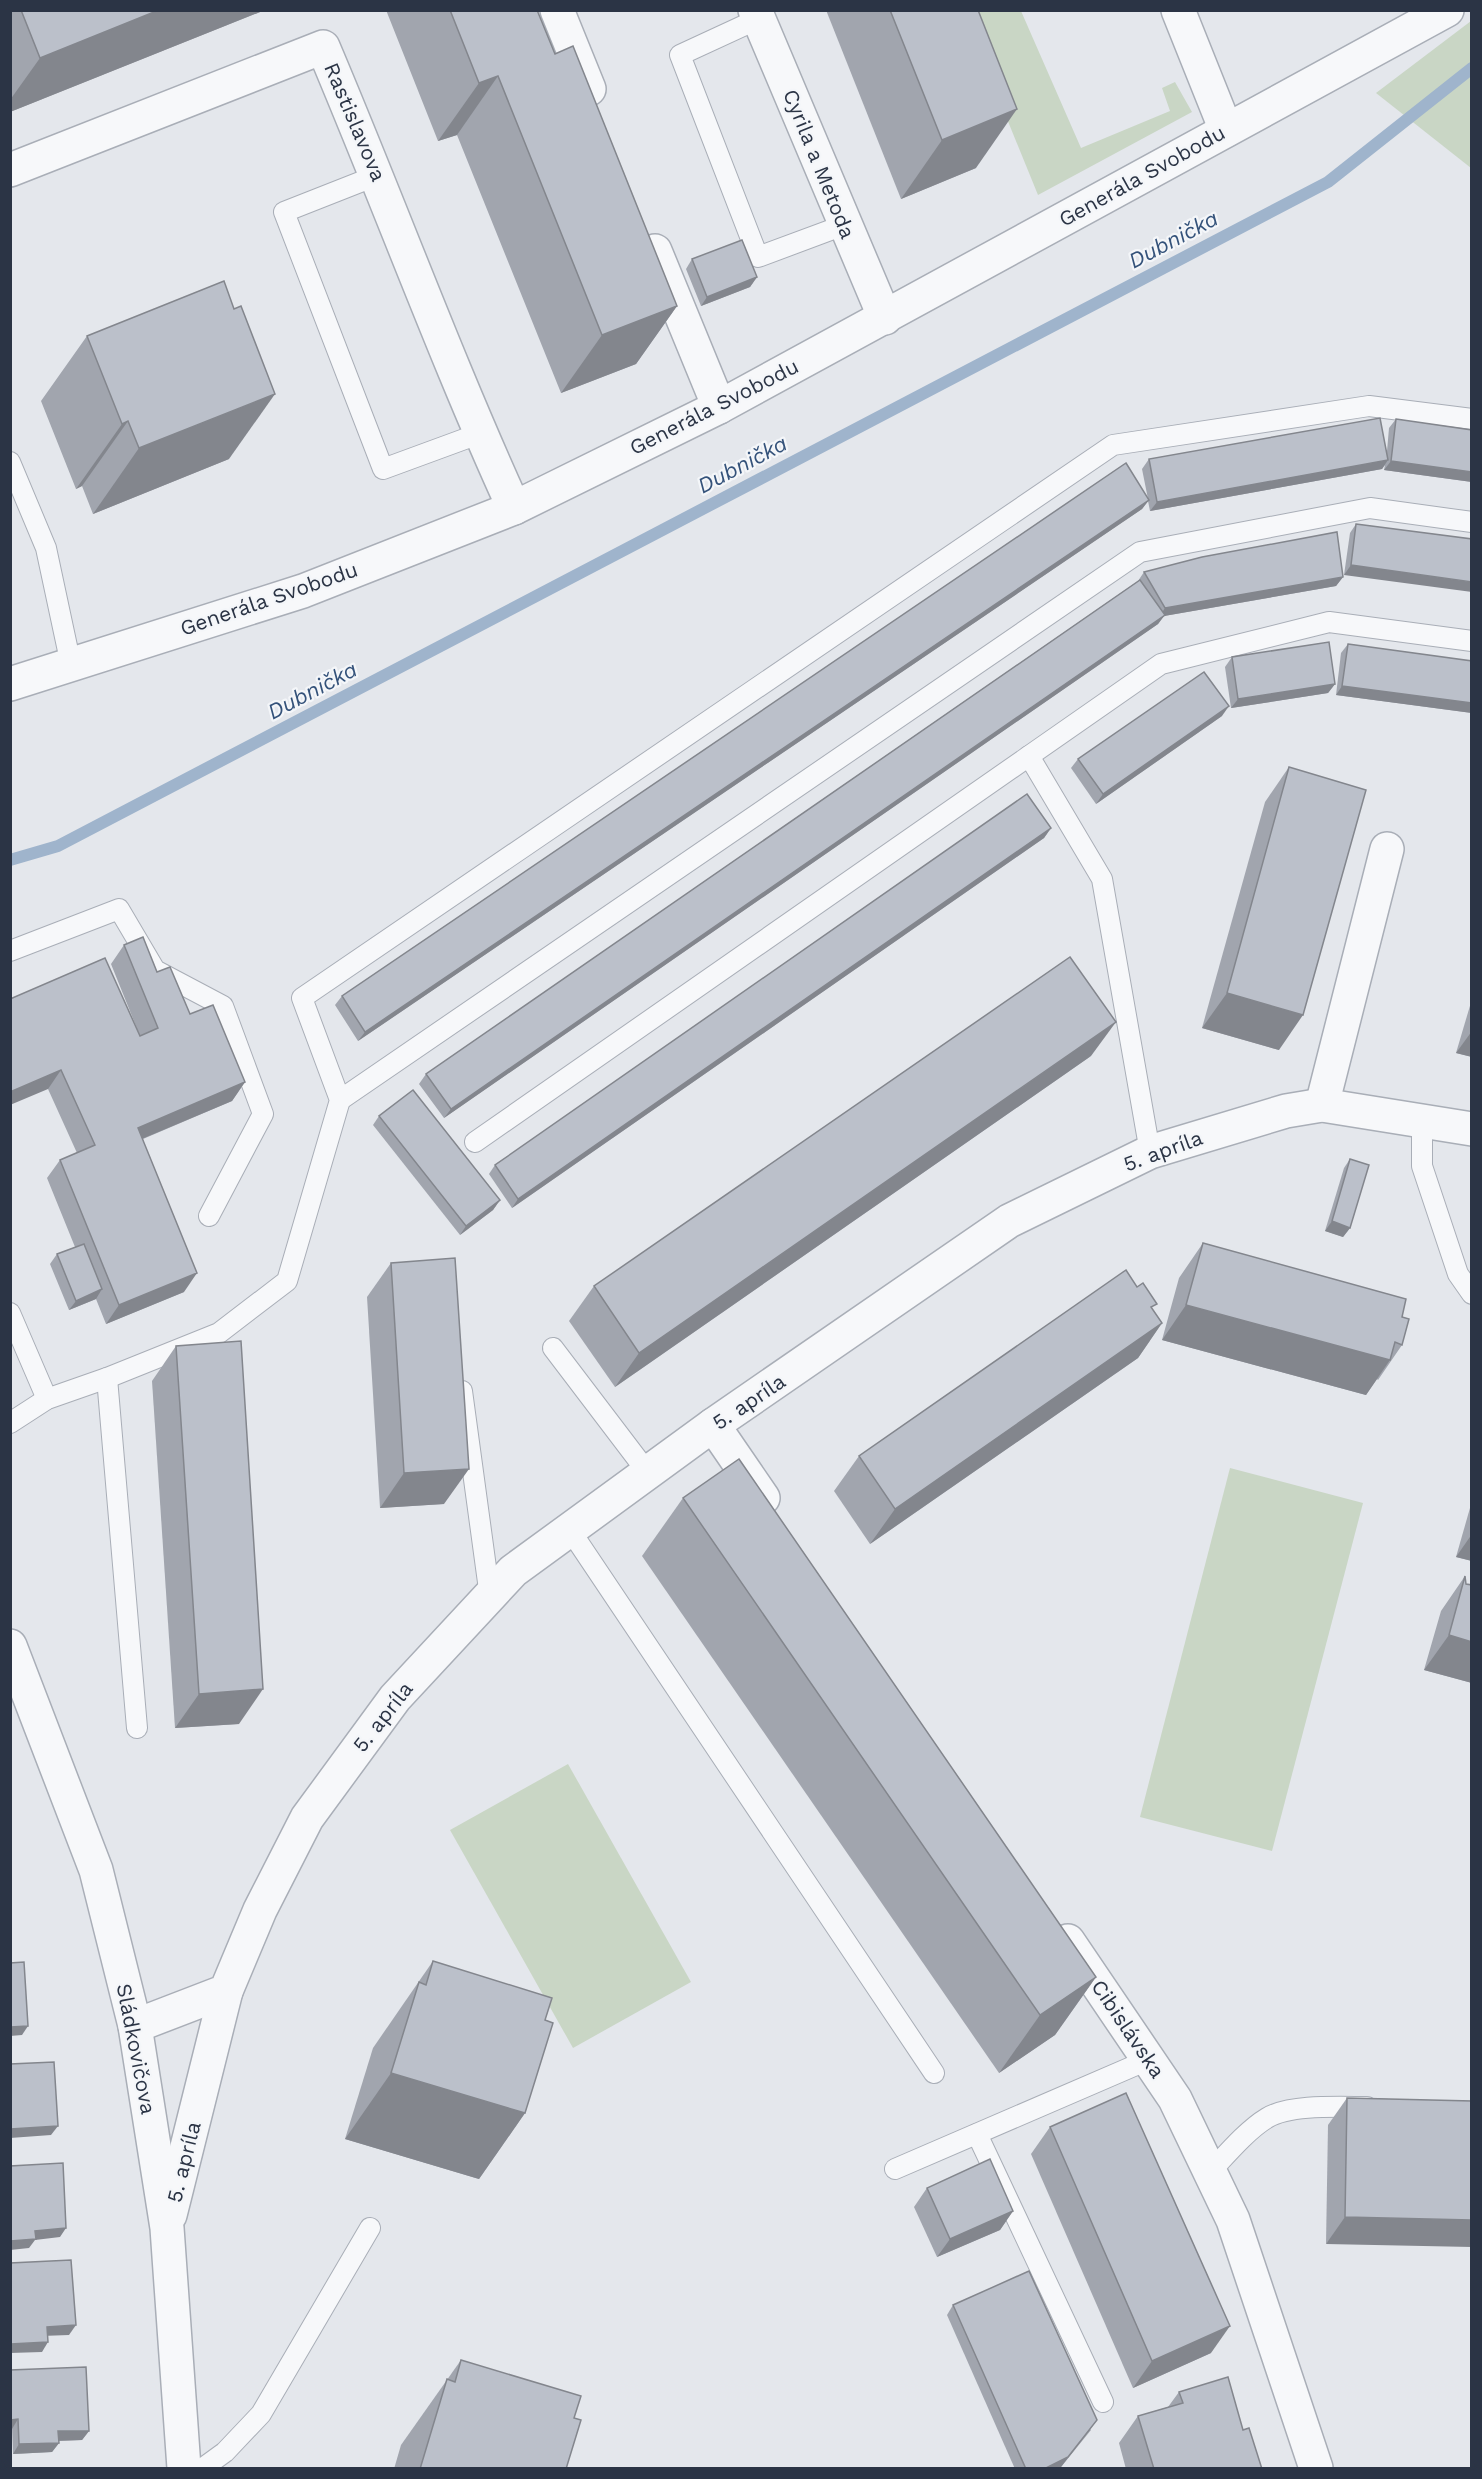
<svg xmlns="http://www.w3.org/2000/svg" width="1482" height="2479" font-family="'Work Sans',sans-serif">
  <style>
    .green { fill: #c9d6c5 }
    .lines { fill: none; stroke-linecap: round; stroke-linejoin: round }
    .stream { stroke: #9fb4cc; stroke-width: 12 }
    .lane-casing { stroke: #a9aeb7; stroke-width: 22 }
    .street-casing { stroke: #a9aeb7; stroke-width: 36 }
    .lane { stroke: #f7f8fa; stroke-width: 20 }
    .street { stroke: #f7f8fa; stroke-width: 33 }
    .wall { fill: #a1a5ae }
    .shaded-wall { fill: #83868d }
    .building { fill: #bbc0ca; stroke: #83868d; stroke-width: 1.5 }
    .labels { text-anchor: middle; stroke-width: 4.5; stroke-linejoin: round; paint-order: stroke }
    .street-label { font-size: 21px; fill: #2b3445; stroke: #f4f6f9 }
    .water-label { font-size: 22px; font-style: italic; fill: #34527a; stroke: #f4f6f9 }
  </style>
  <rect width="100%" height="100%" fill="#e4e7ec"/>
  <!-- green -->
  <g class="green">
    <polygon points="963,11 1021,11 1081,148 1170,111 1162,88 1175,82 1192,112 1038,195"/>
    <polygon points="1471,21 1471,168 1376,93"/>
    <polygon points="1230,1468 1363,1503 1272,1851 1140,1817"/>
    <polygon points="568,1764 691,1982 573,2048 450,1830"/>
  </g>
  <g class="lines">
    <!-- stream -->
    <polyline class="stream" points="10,860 58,846 1328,182 1472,68"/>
    <!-- lane casing -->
    <g class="lane-casing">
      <g id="lane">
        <polyline points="760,18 680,55 758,257 844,225"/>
        <polyline points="378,175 284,212 383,469 481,433"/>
        <polyline points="10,462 46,548 71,665"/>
        <polyline points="1029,756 1102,879 1150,1152"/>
        <polyline points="10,951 119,909 155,970 223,1006 263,1114 209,1216"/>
        <polyline points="340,1100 1140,552 1370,508 1472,522"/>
        <polyline points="1422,1120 1422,1166 1458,1274 1472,1294"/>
        <polyline points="475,1142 1161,664 1329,622 1472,641"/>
        <polyline points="10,1313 47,1399"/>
        <polyline points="553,1348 648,1473"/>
        <polyline points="107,1378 137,1728"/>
        <polyline points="462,1391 490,1597"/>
        <polyline points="10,1423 47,1399 107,1378 219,1333 287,1281 340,1100 302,998 1113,445 1369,406 1472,419"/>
        <polyline points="570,1530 934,2073"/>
        <polyline points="977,2134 1103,2402"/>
        <polyline points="895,2169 1150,2059"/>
        <path d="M1210,2172C1226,2155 1247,2130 1267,2118C1290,2104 1340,2107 1367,2107"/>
        <polyline points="203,2468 225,2452 261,2414 370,2228"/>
      </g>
    </g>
    <!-- street casing -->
    <g class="street-casing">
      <g id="street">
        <polyline points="557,10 589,89"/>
        <polyline points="755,10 885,318"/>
        <polyline points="1178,10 1226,130"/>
        <path d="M10,170L323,47C388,200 445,357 514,508"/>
        <polyline points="655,251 719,407"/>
        <polyline points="10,684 303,591 514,508 719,407 1447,10"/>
        <polyline points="1322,1105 1387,849"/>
        <polyline points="713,1425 763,1498"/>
        <polyline points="10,1646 96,1870 135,2026 167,2228 184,2468"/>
        <polyline points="1068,1941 1175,2099 1233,2220 1316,2468"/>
        <polyline points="135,2026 226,1991 260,1910 307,1818 395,1698 513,1571 713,1425 1009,1221 1150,1152 1286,1111 1322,1105 1472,1129"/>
        <polyline points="170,2215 226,1991"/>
      </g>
    </g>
    <!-- lane -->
    <use href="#lane" class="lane"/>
    <!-- street -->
    <use href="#street" class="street"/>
  </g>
  <!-- wall -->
  <g class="wall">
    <polygon points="10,10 265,10 10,112"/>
    <polygon points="386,10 537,10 555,54 677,306 636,364 561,393 457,135 438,141"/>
    <polygon points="826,10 978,10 976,168 901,199"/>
    <polygon points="692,259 757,277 750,287 701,306 686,269"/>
    <polygon points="87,336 229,459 93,514 82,486 76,489 41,401"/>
    <polygon points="1396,419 1472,430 1472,482 1384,470 1385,465 1382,469 1150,511 1148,501 1142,509 358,1041 335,1005 342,996 1148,499 1142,469 1149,459 1387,451 1389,428"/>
    <polygon points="1356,524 1472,539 1344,575 1350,533"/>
    <polygon points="1144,572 1343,577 1336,586 1164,616 1158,624 444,1118 419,1084 426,1074 1138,581"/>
    <polygon points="1348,644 1472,661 1472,713 1336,695 1341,653"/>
    <polygon points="1232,657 1335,684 1328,693 1231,708 1225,667"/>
    <polygon points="1222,716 1096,804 1071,768 1078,759"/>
    <polygon points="1289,767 1279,1050 1202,1028 1265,802"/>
    <polygon points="1051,828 1044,838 512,1208 489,1174 495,1165"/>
    <polygon points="124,945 157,972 245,1082 232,1101 143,1139 184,1292 106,1324 96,1299 69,1310 50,1264 57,1254 75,1247 47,1178 60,1160 77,1153 48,1089 10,999 140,1036 111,964"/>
    <polygon points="1472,999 1472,1057 1456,1053"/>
    <polygon points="1091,1056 615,1387 569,1321 594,1286"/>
    <polygon points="379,1116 500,1200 493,1210 460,1235 373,1125"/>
    <polygon points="1350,1159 1350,1228 1343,1237 1325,1231 1344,1168"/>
    <polygon points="1203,1243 1402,1317 1402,1345 1378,1380 1377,1379 1366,1395 1162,1340 1179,1278"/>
    <polygon points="391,1263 444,1504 380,1508 367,1297"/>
    <polygon points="1153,1310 1162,1323 1138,1358 870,1544 834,1491 859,1456"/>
    <polygon points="176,1346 239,1724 175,1728 152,1381"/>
    <polygon points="683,1498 1096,1977 1055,2035 999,2073 642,1556"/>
    <polygon points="1472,1501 1472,1561 1456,1557"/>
    <polygon points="1465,1576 1466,1584 1472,1585 1472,1683 1424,1670 1441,1611"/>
    <polygon points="433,1961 545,2020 525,2113 479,2179 345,2139 373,2048"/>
    <polygon points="1347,2098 1472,2101 1326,2244 1328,2125"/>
    <polygon points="1050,2127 1211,2353 1133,2388 1031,2154"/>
    <polygon points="927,2188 1013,2211 1000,2230 937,2257 914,2207"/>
    <polygon points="953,2305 1091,2430 1061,2467 1058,2469 1015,2469 947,2315"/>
    <polygon points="461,2360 574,2418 566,2469 394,2469 401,2445"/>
    <polygon points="10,2370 89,2431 82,2440 58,2441 59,2443 52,2452 13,2454"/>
    <polygon points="1179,2392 1243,2430 1262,2469 1126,2469 1119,2443 1138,2416 1168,2407"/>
  </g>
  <!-- shaded-wall -->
  <g class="shaded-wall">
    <polygon points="159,10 265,10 10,112 10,100 40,58"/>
    <polygon points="498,76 457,135 438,141 479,83"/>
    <polygon points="1017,109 976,168 901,199 942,140"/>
    <polygon points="757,277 750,287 701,306 707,297"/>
    <polygon points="677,306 636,364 561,393 602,335"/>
    <polygon points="275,394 229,459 93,514 139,448"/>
    <polygon points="128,421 82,486 76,489 122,424"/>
    <polygon points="1388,460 1382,469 1150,511 1157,502"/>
    <polygon points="1391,461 1472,472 1472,482 1384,470"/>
    <polygon points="1149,500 1142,509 358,1041 365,1032"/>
    <polygon points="1351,565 1472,582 1472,592 1344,575"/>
    <polygon points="1343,577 1336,586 1164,616 1158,624 444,1118 451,1109 1159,617 1165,608"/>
    <polygon points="1335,684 1328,693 1231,708 1238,699"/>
    <polygon points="1342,686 1472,703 1472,713 1336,695"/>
    <polygon points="1229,706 1222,716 1096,804 1103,794"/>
    <polygon points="1051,828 1044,838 512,1208 518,1199"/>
    <polygon points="1227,993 1303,1015 1279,1050 1202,1028"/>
    <polygon points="1116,1022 1091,1056 615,1387 639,1353"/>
    <polygon points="1472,1031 1472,1057 1456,1053"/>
    <polygon points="61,1070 48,1089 10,1105 10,1092"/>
    <polygon points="245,1082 232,1101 125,1146 138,1128"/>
    <polygon points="500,1200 493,1210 460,1235 466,1226"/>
    <polygon points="1332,1221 1350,1228 1343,1237 1325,1231"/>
    <polygon points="197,1273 184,1292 106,1324 119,1305"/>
    <polygon points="102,1289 96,1299 69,1310 76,1301"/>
    <polygon points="1186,1305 1390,1360 1366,1395 1162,1340"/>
    <polygon points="1162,1323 1138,1358 870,1544 895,1509"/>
    <polygon points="469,1469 444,1504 380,1508 404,1473"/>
    <polygon points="1472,1534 1472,1561 1456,1557"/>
    <polygon points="1449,1635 1472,1642 1472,1683 1424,1670"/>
    <polygon points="263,1689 239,1724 175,1728 199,1694"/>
    <polygon points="1096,1977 1055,2035 999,2073 1040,2015"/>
    <polygon points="28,2026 22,2035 10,2036 10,2027"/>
    <polygon points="391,2073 525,2113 479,2179 345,2139"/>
    <polygon points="58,2126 51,2135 10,2138 10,2129"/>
    <polygon points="1013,2211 1000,2230 937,2257 950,2239"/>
    <polygon points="1345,2217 1472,2220 1472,2247 1326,2244"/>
    <polygon points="66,2228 60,2237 35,2240 29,2248 10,2250 10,2241 35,2231"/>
    <polygon points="76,2325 69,2335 41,2336 47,2327"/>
    <polygon points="1230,2326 1211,2353 1133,2388 1152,2361"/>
    <polygon points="48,2342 42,2352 10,2353 10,2344"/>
    <polygon points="18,2419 12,2429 10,2429 10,2420"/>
    <polygon points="1097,2420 1061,2467 1058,2469 1044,2469"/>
    <polygon points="58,2431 89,2431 82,2440 51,2441"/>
    <polygon points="59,2443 52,2452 13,2454 19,2444"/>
  </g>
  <!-- building -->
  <g class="building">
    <polygon points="21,10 159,10 40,58"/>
    <polygon points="450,10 537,10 555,54 573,46 677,306 602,335 498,76 479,83"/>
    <polygon points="890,10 978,10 1017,109 942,140"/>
    <polygon points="742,240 757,277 707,297 692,259"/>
    <polygon points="224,281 234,309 241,306 275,394 139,448 128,421 122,424 87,336"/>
    <polygon points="1380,418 1388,460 1157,502 1149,459"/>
    <polygon points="1396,419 1472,430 1472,472 1391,461"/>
    <polygon points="1126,463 1149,500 365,1032 342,996"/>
    <polygon points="1356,524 1472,539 1472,582 1351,565"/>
    <polygon points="1337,532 1343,577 1165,608 1144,572 1202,557"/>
    <polygon points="1140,580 1165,615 451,1109 426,1074"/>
    <polygon points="1329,642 1335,684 1238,699 1232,657"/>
    <polygon points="1348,644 1472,661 1472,703 1342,686"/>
    <polygon points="1204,672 1229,706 1103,794 1078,759"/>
    <polygon points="1289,767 1366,790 1303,1015 1227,993"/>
    <polygon points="1027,794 1051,828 518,1199 495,1165"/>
    <polygon points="143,937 157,972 170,967 190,1014 213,1005 245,1082 138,1128 197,1273 119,1305 60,1160 95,1145 61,1070 10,1092 10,999 105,958 140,1036 158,1028 124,945"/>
    <polygon points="1070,957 1116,1022 639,1353 594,1286"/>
    <polygon points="413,1090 500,1200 466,1226 379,1116"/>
    <polygon points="1350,1159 1369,1165 1350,1228 1332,1221"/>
    <polygon points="1203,1243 1406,1299 1402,1317 1409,1319 1402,1345 1395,1342 1390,1360 1186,1305"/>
    <polygon points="84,1244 102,1289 76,1301 57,1254"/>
    <polygon points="455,1258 469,1469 404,1473 391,1263"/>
    <polygon points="1126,1270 1137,1287 1143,1283 1157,1304 1151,1307 1162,1323 895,1509 859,1456"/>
    <polygon points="241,1341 263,1689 199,1694 176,1346"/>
    <polygon points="739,1459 1096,1977 1040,2015 683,1498"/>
    <polygon points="1465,1576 1466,1584 1472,1585 1472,1642 1449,1635"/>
    <polygon points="433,1961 552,1998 545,2020 553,2023 525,2113 391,2073 419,1982 426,1985"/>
    <polygon points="24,1962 28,2026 10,2027 10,1963"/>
    <polygon points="54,2062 58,2126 10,2129 10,2064"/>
    <polygon points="1126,2093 1230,2326 1152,2361 1050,2127"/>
    <polygon points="1347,2098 1472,2101 1472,2220 1345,2217"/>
    <polygon points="990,2159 1013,2211 950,2239 927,2188"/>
    <polygon points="63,2163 66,2228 35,2231 36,2239 10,2241 10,2166"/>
    <polygon points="71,2260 76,2325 47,2327 48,2342 10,2344 10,2263"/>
    <polygon points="1029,2271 1097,2420 1068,2457 1044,2469 1026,2469 953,2305"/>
    <polygon points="461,2360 581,2396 574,2418 581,2420 566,2469 420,2469 447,2379 455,2382"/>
    <polygon points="86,2367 89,2431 58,2431 59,2443 19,2444 18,2419 10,2420 10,2370"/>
    <polygon points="1228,2377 1243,2430 1249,2428 1262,2469 1154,2469 1138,2416 1183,2403 1179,2392"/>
  </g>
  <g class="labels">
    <!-- street labels -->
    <g class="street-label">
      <text transform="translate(355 122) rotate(67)" y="7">Rastislavova</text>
      <text transform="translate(819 164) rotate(68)" y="7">Cyrila a Metoda</text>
      <text transform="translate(1142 176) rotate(-29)" y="7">Generála Svobodu</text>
      <text transform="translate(714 407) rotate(-27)" y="7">Generála Svobodu</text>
      <text transform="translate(269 599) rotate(-19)" y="7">Generála Svobodu</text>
      <text transform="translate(1163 1151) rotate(-20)" y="7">5. apríla</text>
      <text transform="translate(749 1402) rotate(-34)" y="7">5. apríla</text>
      <text transform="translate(383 1717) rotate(-52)" y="7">5. apríla</text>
      <text transform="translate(1128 2029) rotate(56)" y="7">Cibislávska</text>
      <text transform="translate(136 2049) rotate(79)" y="7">Sládkovičova</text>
      <text transform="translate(184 2162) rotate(-76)" y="7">5. apríla</text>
    </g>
    <!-- water labels -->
    <g class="water-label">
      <text transform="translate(1173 239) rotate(-28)" y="8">Dubnička</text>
      <text transform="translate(742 464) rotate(-28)" y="8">Dubnička</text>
      <text transform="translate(312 690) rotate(-28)" y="8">Dubnička</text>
    </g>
  </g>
  <!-- border -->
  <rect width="1482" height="2479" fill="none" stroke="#2b3445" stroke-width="24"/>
</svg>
